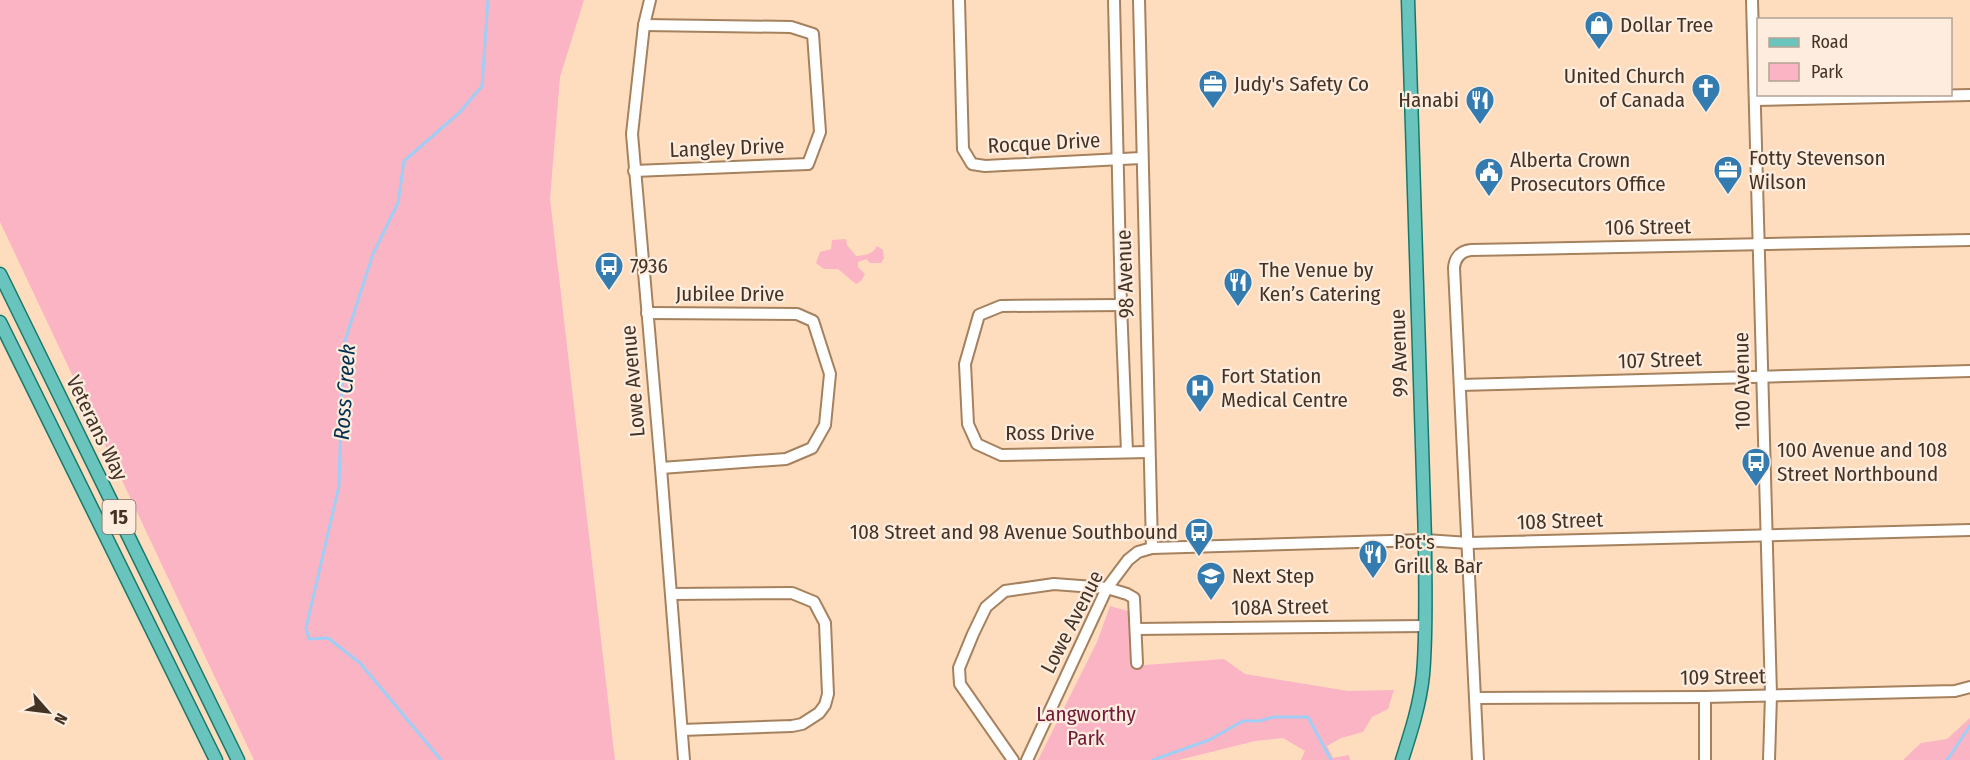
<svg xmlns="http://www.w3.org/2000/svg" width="1970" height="760" font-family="'Fira Sans Condensed',sans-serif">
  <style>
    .green { fill: #fab4c4 }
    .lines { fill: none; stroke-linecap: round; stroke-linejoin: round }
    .stream { stroke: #a0cef5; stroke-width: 3 }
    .minor-casing { stroke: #a6815e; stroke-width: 14 }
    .major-casing { stroke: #1a786b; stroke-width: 15 }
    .minor { stroke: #fff; stroke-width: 10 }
    .major { stroke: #68c4bc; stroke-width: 12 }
    .labels { text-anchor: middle; stroke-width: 4.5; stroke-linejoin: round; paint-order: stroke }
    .shield { fill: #feeddf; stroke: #7b6b5d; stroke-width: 1.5 }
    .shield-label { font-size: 20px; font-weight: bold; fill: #433325 }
    .poi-label { font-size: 21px; fill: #433325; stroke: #feeddf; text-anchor: start }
    .street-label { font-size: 21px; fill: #433325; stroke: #feeddf }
    .park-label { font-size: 21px; fill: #701a38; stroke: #feeddf }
    .water-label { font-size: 22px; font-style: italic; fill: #01304e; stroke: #feeddf }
  </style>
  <rect width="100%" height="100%" fill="#feddbf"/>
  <!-- green -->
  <g class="green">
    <polygon points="0,0 584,0 560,77 550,199 615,760 254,760 0,222"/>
    <path d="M846,239L847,245L856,256C865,255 872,255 877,246L883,250L884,258L881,263H870L866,259L858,262V267L865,274L861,281L856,284L838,269H824L816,263L820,252L831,249L832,240Z"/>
    <polygon points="1110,606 1131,612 1136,663 1145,665 1224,659 1245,674 1348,691 1394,690 1388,709 1372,717 1363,732 1341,738 1327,746 1333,758 1349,755 1350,760 1301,760 1305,751 1283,738 1255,741 1179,760 1038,760 1097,642"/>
    <polygon points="1970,718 1970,760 1903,760 1921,743 1947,739"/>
  </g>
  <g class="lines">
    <!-- stream -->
    <g class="stream">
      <polyline points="441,760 360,663 328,638 309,639 306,628 339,486 343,347 373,254 398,203 404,161 460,112 482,86 488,0"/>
      <polyline points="1153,760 1209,740 1243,721 1259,721 1274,717 1308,717 1331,760"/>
      <polyline points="1947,760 1970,726"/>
    </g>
    <!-- minor casing -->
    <g class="minor-casing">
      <g id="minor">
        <polyline points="650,0 644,25 632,134 661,468 684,760"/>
        <polyline points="959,0 963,149 972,164 985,166 1141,158"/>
        <polyline points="1114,0 1121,305 1127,452"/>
        <polyline points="1139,0 1152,548"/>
        <polyline points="1752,0 1771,695 1769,760"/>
        <polyline points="1755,100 1970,95"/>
        <polyline points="634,171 808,164 820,132 813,34 791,27 644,25"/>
        <polyline points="1121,305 1001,306 979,315 965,364 968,424 977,444 1001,455 1149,452"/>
        <polyline points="647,313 797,314 813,321 830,374 825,425 812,448 786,459 661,468"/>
        <polyline points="1460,385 1970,371"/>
        <polyline points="672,594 792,593 814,602 825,623 828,694 825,705 819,713 802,724 792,726 682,730"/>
        <polyline points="1136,629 1425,626"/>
        <polyline points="1476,698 1705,697 1955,691 1970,687"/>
        <polyline points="1013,760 960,684 959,668 973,634 986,607 1005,591 1054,584 1107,588 1127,594 1134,598 1137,663"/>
        <polyline points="1027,760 1107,588 1128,560 1138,552 1152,548 1425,540 1469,543 1970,530"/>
        <path d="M1478,760L1454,268C1455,257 1461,251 1471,250L1970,240"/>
        <polyline points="1705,760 1705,697"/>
      </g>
    </g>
    <!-- major casing -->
    <g class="major-casing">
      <g id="major">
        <polyline points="0,274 238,760"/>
        <polyline points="0,322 216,760"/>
        <path d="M1402,760C1411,732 1420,704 1423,675C1427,630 1425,585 1425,540L1408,0"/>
      </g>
    </g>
    <!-- minor -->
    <use href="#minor" class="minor"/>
    <!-- major -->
    <use href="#major" class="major"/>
  </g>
  <!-- icons -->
  <defs>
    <g id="shop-pin" transform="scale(1.5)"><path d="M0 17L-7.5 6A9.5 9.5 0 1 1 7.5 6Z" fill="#347bb0" stroke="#feeddf"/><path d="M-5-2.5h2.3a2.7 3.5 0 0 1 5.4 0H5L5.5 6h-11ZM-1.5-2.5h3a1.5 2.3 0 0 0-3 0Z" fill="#fff"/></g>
    <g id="office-pin" transform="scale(1.5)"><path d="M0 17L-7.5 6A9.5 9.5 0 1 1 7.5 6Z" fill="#347bb0" stroke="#feeddf"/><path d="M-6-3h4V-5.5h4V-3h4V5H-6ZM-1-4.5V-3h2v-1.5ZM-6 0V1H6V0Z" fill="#fff"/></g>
    <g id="church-pin" transform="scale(1.5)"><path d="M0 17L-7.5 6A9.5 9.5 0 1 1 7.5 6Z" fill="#347bb0" stroke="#feeddf"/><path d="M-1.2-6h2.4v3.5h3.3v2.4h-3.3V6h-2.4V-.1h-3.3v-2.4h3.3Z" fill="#fff"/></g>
    <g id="restaurant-pin" transform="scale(1.5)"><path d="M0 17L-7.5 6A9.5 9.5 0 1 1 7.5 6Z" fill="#347bb0" stroke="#feeddf"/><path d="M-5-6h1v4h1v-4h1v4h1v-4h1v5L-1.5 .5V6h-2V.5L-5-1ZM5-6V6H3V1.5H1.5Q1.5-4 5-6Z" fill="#fff"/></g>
    <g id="civic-pin" transform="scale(1.5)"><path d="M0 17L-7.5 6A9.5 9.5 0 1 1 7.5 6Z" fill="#347bb0" stroke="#feeddf"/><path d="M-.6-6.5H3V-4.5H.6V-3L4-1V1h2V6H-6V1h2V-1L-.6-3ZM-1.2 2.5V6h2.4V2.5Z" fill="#fff"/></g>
    <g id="bus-pin" transform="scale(1.5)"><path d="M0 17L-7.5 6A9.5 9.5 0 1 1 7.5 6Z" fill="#347bb0" stroke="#feeddf"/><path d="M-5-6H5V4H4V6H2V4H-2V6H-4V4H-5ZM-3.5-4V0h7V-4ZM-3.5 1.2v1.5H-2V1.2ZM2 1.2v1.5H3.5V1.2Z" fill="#fff"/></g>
    <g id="hospital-pin" transform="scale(1.5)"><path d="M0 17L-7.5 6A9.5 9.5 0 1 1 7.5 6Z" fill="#347bb0" stroke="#feeddf"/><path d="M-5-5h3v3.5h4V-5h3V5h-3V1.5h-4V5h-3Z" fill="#fff"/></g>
    <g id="school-pin" transform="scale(1.5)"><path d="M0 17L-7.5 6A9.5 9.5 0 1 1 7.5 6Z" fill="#347bb0" stroke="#feeddf"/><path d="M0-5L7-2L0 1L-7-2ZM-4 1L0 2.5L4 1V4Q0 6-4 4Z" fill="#fff"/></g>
  </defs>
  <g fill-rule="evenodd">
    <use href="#shop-pin" x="1599" y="25"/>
    <use href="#office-pin" x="1213" y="84"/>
    <use href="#church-pin" x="1706" y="88"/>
    <use href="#restaurant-pin" x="1480" y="100"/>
    <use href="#office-pin" x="1728" y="170"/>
    <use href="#civic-pin" x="1489" y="172"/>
    <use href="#bus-pin" x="609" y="266"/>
    <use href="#restaurant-pin" x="1238" y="282"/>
    <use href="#hospital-pin" x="1200" y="388"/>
    <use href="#bus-pin" x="1756" y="462"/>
    <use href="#bus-pin" x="1199" y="532"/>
    <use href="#restaurant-pin" x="1373" y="554"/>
    <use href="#school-pin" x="1211" y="576"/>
  </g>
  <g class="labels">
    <!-- shield labels -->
    <rect class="shield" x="102.5" y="500" width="33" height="34" rx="4.5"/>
    <g class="shield-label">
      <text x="119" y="524">15</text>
    </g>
    <!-- poi labels -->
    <g class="poi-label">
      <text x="1620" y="32">Dollar Tree</text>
      <text x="1685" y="83" text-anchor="end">United Church<tspan x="1685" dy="24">of Canada</tspan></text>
      <text x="1234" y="91">Judy's Safety Co</text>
      <text x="1459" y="107" text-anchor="end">Hanabi</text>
      <text x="1749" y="165">Fotty Stevenson<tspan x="1749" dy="24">Wilson</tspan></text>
      <text x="1510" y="167">Alberta Crown<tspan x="1510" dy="24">Prosecutors Office</tspan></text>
      <text x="630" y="273">7936</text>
      <text x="1259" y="277">The Venue by<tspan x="1259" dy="24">Ken’s Catering</tspan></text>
      <text x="1221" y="383">Fort Station<tspan x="1221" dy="24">Medical Centre</tspan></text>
      <text x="1777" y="457">100 Avenue and 108<tspan x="1777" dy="24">Street Northbound</tspan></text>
      <text x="1178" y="539" text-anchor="end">108 Street and 98 Avenue Southbound</text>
      <text x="1394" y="549">Pot's<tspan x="1394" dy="24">Grill &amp; Bar</tspan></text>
      <text x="1232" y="583">Next Step</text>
    </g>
    <!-- street labels -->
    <g class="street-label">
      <text transform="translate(1044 143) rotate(-3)" y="7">Rocque Drive</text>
      <text transform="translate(727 148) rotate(-2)" y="7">Langley Drive</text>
      <text transform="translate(1648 227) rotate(-1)" y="7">106 Street</text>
      <text transform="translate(1125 274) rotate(-92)" y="7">98 Avenue</text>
      <text x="730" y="301">Jubilee Drive</text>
      <text transform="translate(1399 353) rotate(-92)" y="7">99 Avenue</text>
      <text transform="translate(1660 360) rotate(-2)" y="7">107 Street</text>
      <text transform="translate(633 381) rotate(-95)" y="7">Lowe Avenue</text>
      <text transform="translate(1742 381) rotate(-91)" y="7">100 Avenue</text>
      <text transform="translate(97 428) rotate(64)" y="7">Veterans Way</text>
      <text x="1050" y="440">Ross Drive</text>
      <text transform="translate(1560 521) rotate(-2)" y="7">108 Street</text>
      <text transform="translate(1280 607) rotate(-1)" y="7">108A Street</text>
      <text transform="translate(1072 622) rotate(-63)" y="7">Lowe Avenue</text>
      <text transform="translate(1723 677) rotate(-1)" y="7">109 Street</text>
    </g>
    <!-- park labels -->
    <g class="park-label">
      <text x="1086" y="721">Langworthy<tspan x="1086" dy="24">Park</tspan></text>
    </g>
    <!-- water labels -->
    <g class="water-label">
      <text transform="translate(344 392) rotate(-86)" y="8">Ross Creek</text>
    </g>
  </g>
  <!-- legend -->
  <rect x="1757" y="18" width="195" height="78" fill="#feeddf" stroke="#b3a395" stroke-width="1.5"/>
  <rect x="1769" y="38" width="30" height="9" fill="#68c4bc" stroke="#b3a395" stroke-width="1.5"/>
  <text x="1811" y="48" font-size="18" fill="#433325">Road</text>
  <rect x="1769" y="63" width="30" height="18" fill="#fab4c4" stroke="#b3a395" stroke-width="1.5"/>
  <text x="1811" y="78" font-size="18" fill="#433325">Park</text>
  <!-- north arrow -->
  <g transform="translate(48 712) rotate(118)" stroke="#feeddf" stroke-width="4.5" paint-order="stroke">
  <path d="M0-4.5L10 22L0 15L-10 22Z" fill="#433325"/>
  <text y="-9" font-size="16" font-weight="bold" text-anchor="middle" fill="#433325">N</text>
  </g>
</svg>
